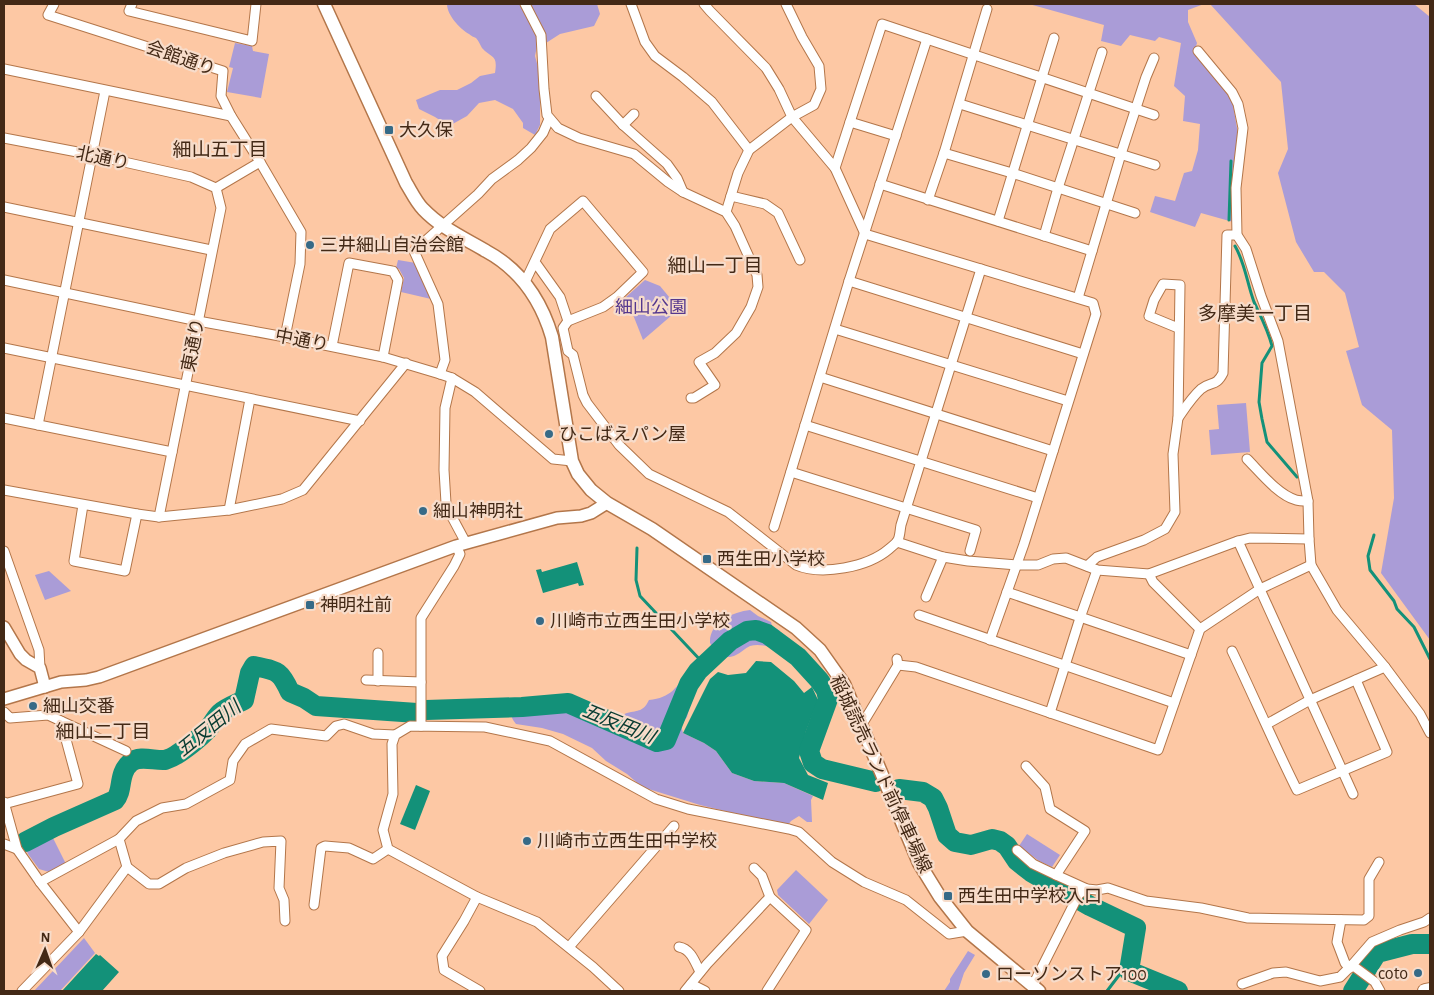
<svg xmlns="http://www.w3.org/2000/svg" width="1434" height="995" font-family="'Alegreya Sans','Noto Sans JP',sans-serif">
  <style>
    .green { fill: #aa9cd7 }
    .water { fill: #139179 }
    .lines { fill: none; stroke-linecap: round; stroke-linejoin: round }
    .stream { stroke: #139179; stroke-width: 3 }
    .river { stroke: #139179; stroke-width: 20 }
    .minor-casing { stroke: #b3764a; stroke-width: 11 }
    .tertiary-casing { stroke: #b3764a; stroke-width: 14 }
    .secondary-casing { stroke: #b3764a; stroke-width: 15 }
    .primary-casing { stroke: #b3764a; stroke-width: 16 }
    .minor { stroke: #fff; stroke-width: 9 }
    .tertiary { stroke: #fff; stroke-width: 11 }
    .secondary { stroke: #fff; stroke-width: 12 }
    .primary { stroke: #fff; stroke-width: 14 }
    .poi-dot { fill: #366a87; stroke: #f7dcca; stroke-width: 2 }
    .labels { text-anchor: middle; stroke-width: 4.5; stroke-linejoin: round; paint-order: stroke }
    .street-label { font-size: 18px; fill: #432916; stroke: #f7dcca }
    .poi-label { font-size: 18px; fill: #432916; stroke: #f7dcca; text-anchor: start }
    .park-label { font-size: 18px; fill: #55388e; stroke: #f7dcca }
    .neighbourhood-label { font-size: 19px; fill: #432916; stroke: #f7dcca }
    .water-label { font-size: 19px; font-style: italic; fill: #073a30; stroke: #f7dcca }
  </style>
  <rect width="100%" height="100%" fill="#fdc8a4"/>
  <!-- green -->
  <g class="green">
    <path d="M447,4H597L600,14L594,26L560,34L546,43L537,46L535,56L540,75V125L535,135L523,128V123L513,109L495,100L479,103L467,116L449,126L435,117L419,109L416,100L440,90H457L471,83L480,76L495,73C498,54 492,59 482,48C480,45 479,41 476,38C474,37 471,36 469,34C460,29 447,15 447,4Z"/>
    <polygon points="1029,4 1204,4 1188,10 1188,22 1197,43 1194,53 1232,99 1238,134 1233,222 1201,213 1195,227 1150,212 1155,196 1175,201 1184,173 1192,171 1198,150 1200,124 1183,121 1185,96 1174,86 1181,43 1159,37 1155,41 1130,35 1121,46 1101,41 1104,25"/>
    <polygon points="1210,4 1414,4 1430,17 1430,640 1381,573 1394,498 1392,430 1362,405 1346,351 1359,347 1345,293 1324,272 1314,272 1296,242 1278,173 1288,149 1281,82"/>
    <polygon points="235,43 252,46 253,51 269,54 261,98 227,92 233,68 229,67"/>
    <polygon points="398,260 416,263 431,299 401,292 404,278 399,269 396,268"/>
    <polygon points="645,280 660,286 679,309 643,340 626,297"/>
    <polygon points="1246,403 1250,452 1211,455 1209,430 1219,429 1217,405"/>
    <polygon points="49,571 71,591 45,600 35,575"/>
    <path d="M750,610L758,616L771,622L772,626L780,631L778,633L780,636L770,647C764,645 756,644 750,646C745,648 741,653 736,655C724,661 716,653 710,643C709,622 733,612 750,610Z"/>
    <path d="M689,670L704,674L691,701L687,717L681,725L683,733L704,743L716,751L732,773L754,781L784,783L813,796L811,800L812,822H807L799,816L791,821L787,826L700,805L642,787L627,774L606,761L592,748L563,734L542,728L516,724C510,717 510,712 512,703L555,701L560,699L617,721C620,718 623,714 627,713C639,710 643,712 649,700C671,698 677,687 689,670Z"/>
    <polygon points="51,834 66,864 49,872 39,869 28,854 25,847"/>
    <polygon points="1027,834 1060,855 1052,867 1039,861 1019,846"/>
    <polygon points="796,870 828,900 809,924 778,895 777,890"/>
    <polygon points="84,938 95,953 60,991 34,991"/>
    <polygon points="968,951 975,955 964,973 958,991 944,991 950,982 950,979"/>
  </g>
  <!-- water -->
  <g class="water">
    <polygon points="577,562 584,585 579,586 578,583 543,593 536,570 541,569 542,572"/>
    <polygon points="756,661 771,662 794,681 804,693 812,687 818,700 806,731 799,758 808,775 828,783 823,800 784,783 754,781 732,773 716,751 704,743 683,733 710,679 718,672 728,675 746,673"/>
    <polygon points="416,785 430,791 415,830 400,824"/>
    <polygon points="96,954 99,956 100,955 119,972 102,991 62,991"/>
  </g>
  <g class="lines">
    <!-- stream -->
    <g class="stream">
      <polyline points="1229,220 1231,161"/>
      <path d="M1235,246C1245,263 1247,283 1254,302C1261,317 1268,330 1272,346L1262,363L1259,402L1262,419L1267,442L1297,477"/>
      <polyline points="1374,535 1368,556 1370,570 1394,601 1397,609 1414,627 1430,659"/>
      <polyline points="637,548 636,580 640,596 704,664"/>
      <polyline points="1107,991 1120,974 1129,971"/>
    </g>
    <!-- river -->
    <g class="river">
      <polyline points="426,710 522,707 568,703 657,742 666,740 689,684 698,671 730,641 747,631 756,630 767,634 798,657 819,680 826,690 828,699 809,751 813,763 822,769 876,782"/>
      <polyline points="899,789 923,792 933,798 938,808 947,835 955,842 971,845 992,839 1000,841 1007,846 1017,861 1031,872 1090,906 1136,928 1129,971 1178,991"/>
      <path d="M25,842L54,827L115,800C124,790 117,774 131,762C140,755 155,761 165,760C168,759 173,757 176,755C184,750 200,738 206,731C211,727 214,719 220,713C227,707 236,704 244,700L250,673L254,666C277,671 280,670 290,692L304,698L316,706L417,713"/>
      <polyline points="1353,991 1377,953 1412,944 1430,944"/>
    </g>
    <!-- minor casing -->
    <g class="minor-casing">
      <g id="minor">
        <polyline points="54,4 48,15 223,71 221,96 231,116 260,162 301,232 300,264 285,337"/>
        <polyline points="132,4 129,11 252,41 256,4"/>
        <polyline points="525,4 541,35 544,89 547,115 558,128 579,138 634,154 668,182 683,192 726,212 735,226 757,275 758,287 751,307 736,333 715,353 699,362 715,385 694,398 691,398"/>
        <polyline points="631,4 645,42 655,56 683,77 712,102 749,150"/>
        <polyline points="704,4 710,11 766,68 779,89 792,117 835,168 865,234 1093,303 1096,314 1024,544 990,640"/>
        <polyline points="1198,51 1232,92 1238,104 1243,128 1236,188 1237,235 1246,249 1261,296 1278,341 1308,501 1309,539 1311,565 1337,610 1385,667 1420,714 1430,733"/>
        <polyline points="4,69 231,116"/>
        <polyline points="596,96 623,125 667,164 677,178 683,192"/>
        <polyline points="960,104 1155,165"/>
        <polyline points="850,122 896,136"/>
        <polyline points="623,125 634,114"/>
        <polyline points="4,138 93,155 191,177 216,188 221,208 159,517"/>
        <polyline points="944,153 1012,173 1135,213"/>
        <polyline points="835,168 882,24 1154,115"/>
        <polyline points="880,184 1092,251"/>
        <polyline points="216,188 260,162"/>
        <polyline points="731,196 765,204 778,213 800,260"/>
        <polyline points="928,200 944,153 987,9"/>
        <polyline points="4,207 211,250"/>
        <polyline points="726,212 738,173 749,150 792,117 814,105 821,89 819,66 802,37 786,4"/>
        <polyline points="998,221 1054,38"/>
        <polyline points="1044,236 1058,188 1102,52"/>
        <polyline points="4,280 198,321 285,337 383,357 440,374 452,378 475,392 553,459 572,461"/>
        <polyline points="849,281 1083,354"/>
        <polyline points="525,282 550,229 583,201 643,272 617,297 603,307 568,321 560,297 535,262"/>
        <polyline points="1078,298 1121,154 1146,77 1154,58"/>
        <path d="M568,321L563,328L568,351L573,355L583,395L587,403L619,445L649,474L728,512L796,565C822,576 868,567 889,549C892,546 896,544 898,540C900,536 900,530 901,525L981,269"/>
        <polyline points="835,329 1068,401"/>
        <polyline points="332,346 349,263 392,271 393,271 398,280 383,357"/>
        <polyline points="4,348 360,421"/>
        <polyline points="440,374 445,360 438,304 414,251 478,194 492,179 518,160 531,148 543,133 549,119"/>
        <polyline points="820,377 1053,451"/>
        <polyline points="452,378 445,408 444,470 446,503 451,515 466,543"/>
        <polyline points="4,418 172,452"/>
        <path d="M1178,418C1185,408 1192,397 1201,389C1211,381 1216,387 1223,373L1227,235H1237"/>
        <polyline points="38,425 105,91"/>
        <polyline points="805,425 1038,498"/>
        <path d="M1247,459C1260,472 1278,495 1296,500C1299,501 1304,501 1308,501"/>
        <polyline points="791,472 976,530 970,551"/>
        <polyline points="4,490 137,514 159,517 229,510 282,499 303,490 406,363"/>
        <polyline points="83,505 74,561 125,571 137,514"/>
        <polyline points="229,510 250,399"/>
        <polyline points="774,527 849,281 927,39"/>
        <polyline points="1238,541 1353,794"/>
        <polyline points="897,542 943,557 968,561 1017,565 1038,565 1053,559 1066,558 1097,570 1149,574 1238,541 1250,538 1309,539"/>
        <polyline points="4,551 39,650 40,668"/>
        <polyline points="1087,566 1097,557 1144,540 1165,529 1175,512 1173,454 1178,418 1180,285 1163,284 1154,300 1149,316 1178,328"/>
        <polyline points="1149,574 1153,582 1200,629"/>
        <polyline points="1007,592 1191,655"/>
        <polyline points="926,597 943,557"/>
        <polyline points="919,615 1174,703"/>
        <path d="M1232,651C1254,697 1274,744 1297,790L1387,752L1356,680"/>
        <polyline points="898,665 916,667 1158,750 1200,629 1260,589 1311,565"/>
        <polyline points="366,680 421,682"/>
        <polyline points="378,681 378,653"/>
        <polyline points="4,712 10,718 48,715 61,721 78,784 4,804"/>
        <polyline points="1050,713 1080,618 1097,570"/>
        <polyline points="61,721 126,751"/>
        <polyline points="1267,724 1310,700 1385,667"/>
        <polyline points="421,726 421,618 454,566 460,554 456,546"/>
        <polyline points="861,726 898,665 897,659"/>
        <polyline points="1026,766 1045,787 1050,809 1085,831 1056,875"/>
        <polyline points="4,802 17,849 40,882 79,932"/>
        <polyline points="4,844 17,849"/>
        <polyline points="1017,850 1033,864 1056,875 1087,889 1097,890 1108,888 1146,901 1201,908 1248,918 1364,920 1369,916 1369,879 1379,862"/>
        <polyline points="127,867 149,884 159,884 186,868 224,853 263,842 281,841 279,888 284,900 285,921"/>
        <polyline points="754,868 762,876 770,897 806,930 767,991"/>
        <polyline points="40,882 119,839 136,821 162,808 186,804 230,780 233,761 245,744 271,729 326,736 336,726 344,724 373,734 395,735"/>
        <polyline points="477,897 464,921 442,956 444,970 480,991"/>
        <polyline points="314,905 321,848 325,846 349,848 373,859 388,849"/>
        <polyline points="1341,920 1337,942 1345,963 1350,968"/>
        <polyline points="569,947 674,826"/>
        <path d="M679,947C691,949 695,962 700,972"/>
        <polyline points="691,984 705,991"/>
        <polyline points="1242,984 1273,973 1286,972 1320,981 1340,977 1352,965"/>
        <polyline points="1033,985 1079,894 1087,889"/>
        <polyline points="22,991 79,932 127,867 119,839"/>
        <polyline points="619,991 593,967 537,922 477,897 388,849 383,830 393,794 392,744 395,735 410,726 485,727 550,741 656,799 688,809 789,829 799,832 832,862 864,882 906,900 949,934 967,931"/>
        <polyline points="685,991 707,964 770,897"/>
        <polyline points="1380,991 1375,982 1352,965 1372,942 1400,930 1424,922 1430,918"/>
      </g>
    </g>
    <!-- tertiary casing -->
    <g class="tertiary-casing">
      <g id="tertiary">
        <polyline points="4,627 20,654 26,660 40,668 45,687"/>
        <polyline points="4,699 61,682 86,680 99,677 456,546 557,518 581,516 591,513 607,503"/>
      </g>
    </g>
    <!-- secondary casing -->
    <g class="secondary-casing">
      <path id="secondary" d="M324,4L406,183C411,191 416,202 423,209C441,228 464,238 486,251C521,270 541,300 552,337L572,461L578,474L591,490L607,503L652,529L796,628L820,650L844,684L919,863L940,897L967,931L1039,991"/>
    </g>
    <!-- primary casing -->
    <g class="primary-casing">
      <polyline id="primary" points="1425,991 1430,990"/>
    </g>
    <!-- minor -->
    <use href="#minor" class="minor"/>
    <!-- tertiary -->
    <use href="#tertiary" class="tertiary"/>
    <!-- secondary -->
    <use href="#secondary" class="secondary"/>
    <!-- primary -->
    <use href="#primary" class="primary"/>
  </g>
  <!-- markers -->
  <g class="poi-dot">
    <rect x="384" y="125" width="10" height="10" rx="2.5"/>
    <circle cx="310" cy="245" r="5"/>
    <circle cx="549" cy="434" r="5"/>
    <circle cx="423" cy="511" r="5"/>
    <rect x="702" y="554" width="10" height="10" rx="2.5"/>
    <rect x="305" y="600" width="10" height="10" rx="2.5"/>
    <circle cx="540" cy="621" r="5"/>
    <circle cx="33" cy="706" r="5"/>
    <circle cx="527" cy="841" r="5"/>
    <rect x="943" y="891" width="10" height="10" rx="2.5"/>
    <circle cx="1418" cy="973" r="5"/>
    <circle cx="986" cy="974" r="5"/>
  </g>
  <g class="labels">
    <!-- street labels -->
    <g class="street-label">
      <text transform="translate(181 58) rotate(19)" y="6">会館通り</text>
      <text transform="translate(103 158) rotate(12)" y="6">北通り</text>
      <text transform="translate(302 340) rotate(11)" y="6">中通り</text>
      <text transform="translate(193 345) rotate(-79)" y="6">東通り</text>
      <text transform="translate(881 774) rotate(65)" y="6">稲城読売ランド前停車場線</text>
    </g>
    <!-- poi labels -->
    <g class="poi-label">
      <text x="399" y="136">大久保</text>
      <text x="320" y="251">三井細山自治会館</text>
      <text x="559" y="440">ひこばえパン屋</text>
      <text x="433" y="517">細山神明社</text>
      <text x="717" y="565">西生田小学校</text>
      <text x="320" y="611">神明社前</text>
      <text x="550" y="627">川崎市立西生田小学校</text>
      <text x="43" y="712">細山交番</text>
      <text x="537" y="847">川崎市立西生田中学校</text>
      <text x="958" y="902">西生田中学校入口</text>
      <text x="1408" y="979" text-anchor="end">coto</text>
      <text x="996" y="980">ローソンストア100</text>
    </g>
    <!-- park labels -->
    <g class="park-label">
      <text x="651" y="313">細山公園</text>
    </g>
    <!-- neighbourhood labels -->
    <g class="neighbourhood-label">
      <text x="220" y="156">細山五丁目</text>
      <text x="715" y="272">細山一丁目</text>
      <text x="1255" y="320">多摩美一丁目</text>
      <text x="103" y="738">細山二丁目</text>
    </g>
    <!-- water labels -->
    <g class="water-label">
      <text transform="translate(619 723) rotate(22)" y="7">五反田川</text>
      <text transform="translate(208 728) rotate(-39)" y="7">五反田川</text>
    </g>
  </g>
  <!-- border -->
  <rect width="1434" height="995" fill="none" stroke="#432916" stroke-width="10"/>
  <!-- north arrow -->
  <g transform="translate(45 950) rotate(2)" stroke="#f7dcca" stroke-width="4" paint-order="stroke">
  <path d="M0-4L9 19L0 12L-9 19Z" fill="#432916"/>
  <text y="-8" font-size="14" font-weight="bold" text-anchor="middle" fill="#432916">N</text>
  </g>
</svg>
